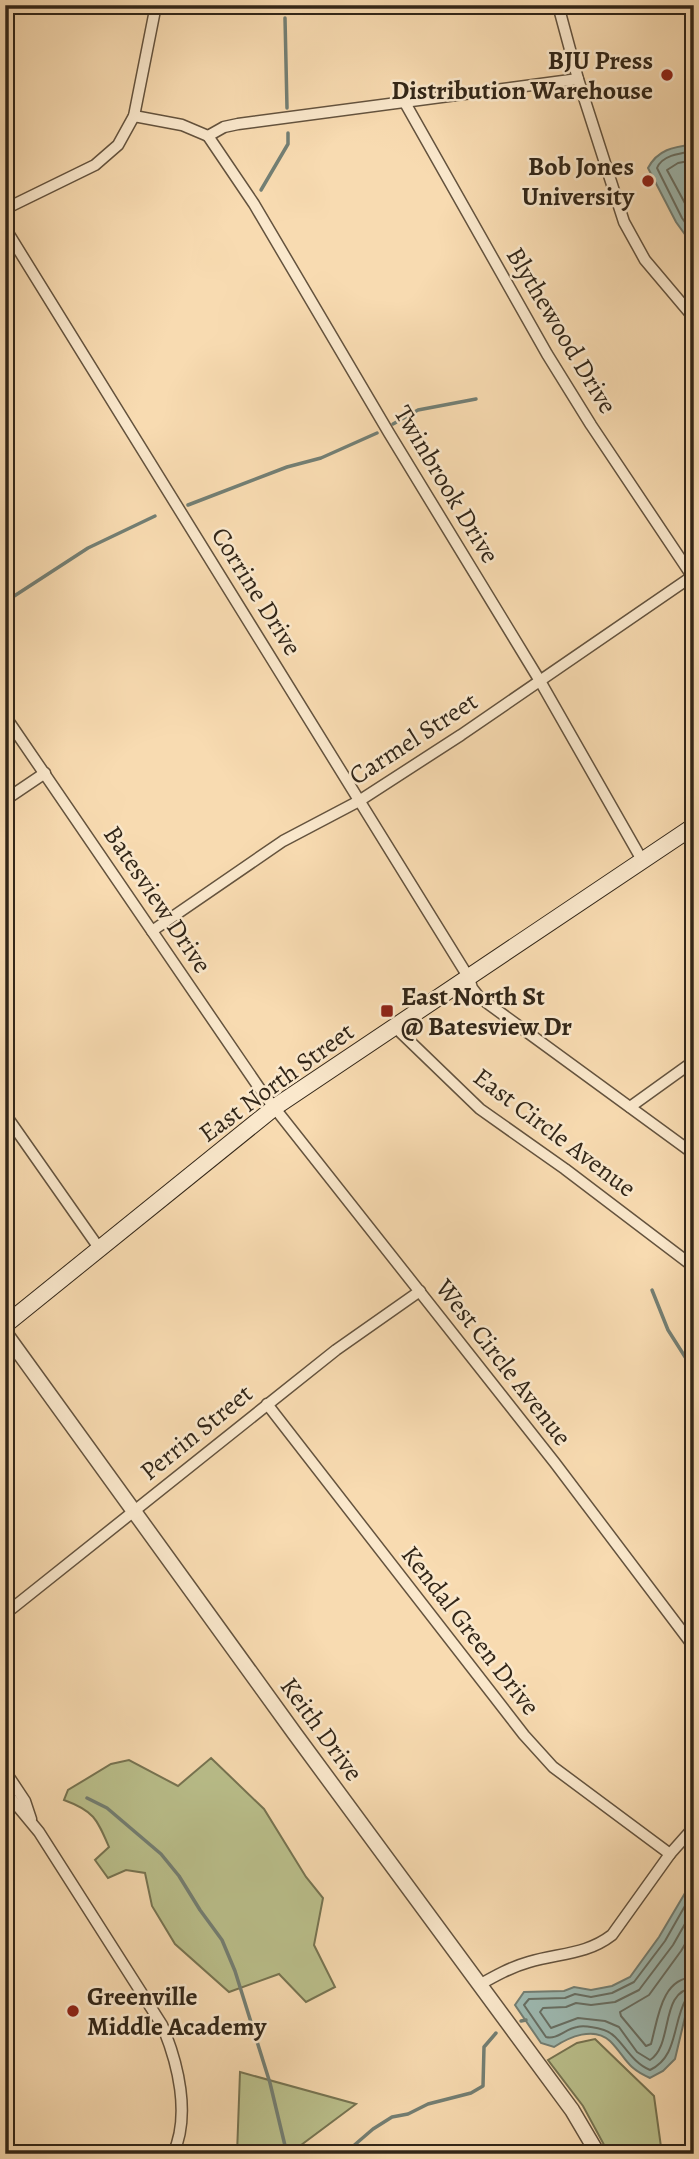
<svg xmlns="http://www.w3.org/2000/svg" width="699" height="2159" font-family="Alegreya,serif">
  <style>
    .green { fill: #bbc18d; stroke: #767452; stroke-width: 2 }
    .water { fill: #9ebab2; stroke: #737f74; stroke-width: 2 }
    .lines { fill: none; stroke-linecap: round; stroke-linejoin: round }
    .shore { stroke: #687065; stroke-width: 2 }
    .stream { stroke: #737f74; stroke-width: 3.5 }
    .minor-casing { stroke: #64533e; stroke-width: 13 }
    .tertiary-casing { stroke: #64533e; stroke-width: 17 }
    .secondary-casing { stroke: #322618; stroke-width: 18 }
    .minor { stroke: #fae8cc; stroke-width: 10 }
    .tertiary { stroke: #fae8cc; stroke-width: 14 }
    .secondary { stroke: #fae8cc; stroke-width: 16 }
    .poi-dot { fill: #8f2418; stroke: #fae8cc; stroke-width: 2.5 }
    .labels { text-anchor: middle; stroke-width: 5; stroke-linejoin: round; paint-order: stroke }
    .poi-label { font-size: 26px; font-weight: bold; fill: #322618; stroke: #fae8cc; text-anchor: end }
    .street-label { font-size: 26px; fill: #322618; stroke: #fae8cc }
  </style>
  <rect width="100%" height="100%" fill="#f8dbb1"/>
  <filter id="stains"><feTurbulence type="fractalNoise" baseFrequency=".00286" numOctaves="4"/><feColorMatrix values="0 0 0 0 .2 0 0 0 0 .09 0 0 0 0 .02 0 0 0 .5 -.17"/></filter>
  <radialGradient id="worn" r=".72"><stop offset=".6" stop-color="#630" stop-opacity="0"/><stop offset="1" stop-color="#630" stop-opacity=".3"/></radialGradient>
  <!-- green -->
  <g class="green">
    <path d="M211,1758L264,1809L306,1877L323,1898L314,1945L335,1987L306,2002L279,1974L229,1992L175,1944L152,1906L145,1873L126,1870L108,1878L95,1860L109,1847C97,1819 94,1811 64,1800L68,1790L111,1764L129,1760L178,1786Z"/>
    <polygon points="595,2039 654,2096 662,2154 609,2154 583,2106 548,2060 577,2043"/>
    <polygon points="240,2072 356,2104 289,2154 237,2154"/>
  </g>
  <!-- water -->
  <g class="water">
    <path d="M694,144V247L676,222L648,168C658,149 674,147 694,144Z"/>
    <path d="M694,1878V1997L685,2017L675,2059L663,2071L650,2078C625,2067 626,2057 610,2041C594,2026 569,2037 554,2047L541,2043L515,2005L524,1992L564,1991L574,1987L591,1990L612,1986L630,1977L659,1937Z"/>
  </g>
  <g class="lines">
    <!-- shore -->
    <g class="shore">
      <path d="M694,151C681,153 662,155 657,168L682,218L694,235"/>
      <polyline points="694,160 678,163 667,170 694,220"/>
      <path d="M694,1890L665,1941L634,1982L612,1993L591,1997L575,1994L565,1998L529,1999L524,2005L546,2037C557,2040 565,2029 577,2027C585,2025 597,2028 604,2030C621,2035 628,2061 650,2070C678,2057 672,2024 686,1999L694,1996"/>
      <path d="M694,1908L673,1945L639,1990L615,2002L591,2005L576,2003L566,2007L543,2008L540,2012L551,2028L578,2018L605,2021L619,2027L637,2052L650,2060C674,2045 659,1990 694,1988"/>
      <path d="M694,1929L681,1951L649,1995L620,2012L621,2016L646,2046L651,2044C658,2019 661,1978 694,1977"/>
    </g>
    <!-- stream -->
    <g class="stream">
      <polyline points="285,18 287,108"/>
      <polyline points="261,190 288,144 288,133"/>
      <polyline points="393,424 418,410 476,399"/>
      <polyline points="188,505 287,467 321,458 377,433"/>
      <polyline points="5,602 88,548 155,516"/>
      <polyline points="652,1290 668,1330 694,1371"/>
      <polyline points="87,1798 107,1808 161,1854 179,1876 200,1910 222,1940 235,1971 270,2083 287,2154"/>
      <polyline points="521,2021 526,2020"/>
      <polyline points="344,2154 373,2129 392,2117 408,2114 428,2104 471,2093 483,2086 484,2047 496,2033"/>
    </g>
    <!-- minor casing -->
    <g class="minor-casing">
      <g id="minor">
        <polyline points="558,5 578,79 624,222 645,260 694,318"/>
        <polyline points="404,101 547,354 591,425 692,576"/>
        <polyline points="134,116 182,125 208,136 224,127 238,124 578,79"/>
        <polyline points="208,136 254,204 389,433 540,681 642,860"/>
        <polyline points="5,209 95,165 118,145 134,116 156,5"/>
        <polyline points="5,228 469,978 472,988 479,997 694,1154"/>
        <polyline points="5,716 262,1092 555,1463 694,1647"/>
        <polyline points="5,800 45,773"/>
        <polyline points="152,931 283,841 359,801 461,735 694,575"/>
        <polyline points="395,1027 480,1109 565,1169 694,1267"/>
        <polyline points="630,1107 694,1061"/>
        <polyline points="5,1114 99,1248"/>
        <polyline points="267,1404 524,1735 553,1767 670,1854"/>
        <polyline points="5,1614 336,1350 420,1291"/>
        <polyline points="5,1771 25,1801 31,1819"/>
        <path d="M5,1791L39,1832L162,2025C178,2063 191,2115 173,2154"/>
        <path d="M479,1985C495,1976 511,1967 529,1962C559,1953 586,1955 612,1935L670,1854L694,1827"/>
      </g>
    </g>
    <!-- tertiary casing -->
    <g class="tertiary-casing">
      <polyline id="tertiary" points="5,1333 295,1734 572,2110 598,2154"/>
    </g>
    <!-- secondary casing -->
    <g class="secondary-casing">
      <polyline id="secondary" points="5,1325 275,1107 694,826"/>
    </g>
    <!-- minor -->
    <use href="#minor" class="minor"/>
    <!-- tertiary -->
    <use href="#tertiary" class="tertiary"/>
    <!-- secondary -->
    <use href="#secondary" class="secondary"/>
  </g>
  <!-- markers -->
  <g class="poi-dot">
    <circle cx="667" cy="75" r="7"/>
    <circle cx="648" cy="181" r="7"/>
    <rect x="380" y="1004" width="14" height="14" rx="3.5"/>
    <circle cx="73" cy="2011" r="7"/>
  </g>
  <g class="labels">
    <!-- poi labels -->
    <g class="poi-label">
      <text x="653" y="69">BJU Press<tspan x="653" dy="30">Distribution Warehouse</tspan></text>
      <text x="634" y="175">Bob Jones<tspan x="634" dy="30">University</tspan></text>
      <text x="401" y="1005" text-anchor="start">East North St<tspan x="401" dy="30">@ Batesview Dr</tspan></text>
      <text x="87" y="2005" text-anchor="start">Greenville<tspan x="87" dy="30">Middle Academy</tspan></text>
    </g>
    <!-- street labels -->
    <g class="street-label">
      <text transform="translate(562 330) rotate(59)" y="9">Blythewood Drive</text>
      <text transform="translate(447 484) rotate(59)" y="9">Twinbrook Drive</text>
      <text transform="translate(257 591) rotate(58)" y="9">Corrine Drive</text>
      <text transform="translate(413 738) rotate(-33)" y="9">Carmel Street</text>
      <text transform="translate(158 899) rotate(56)" y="9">Batesview Drive</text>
      <text transform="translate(276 1082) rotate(-36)" y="9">East North Street</text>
      <text transform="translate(555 1132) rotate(37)" y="9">East Circle Avenue</text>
      <text transform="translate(504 1362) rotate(52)" y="9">West Circle Avenue</text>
      <text transform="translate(196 1432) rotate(-39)" y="9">Perrin Street</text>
      <text transform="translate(471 1630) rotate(52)" y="9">Kendal Green Drive</text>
      <text transform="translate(322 1729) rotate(54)" y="9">Keith Drive</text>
    </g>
  </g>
  <!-- margin -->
  <rect width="699" height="2159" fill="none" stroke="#f8dbb1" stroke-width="28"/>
  <rect x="7" y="7" width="685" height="2145" fill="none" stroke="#322618" stroke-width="3.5"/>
  <rect x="14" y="14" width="671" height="2131" fill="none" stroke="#322618" stroke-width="2"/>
  <rect width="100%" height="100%" filter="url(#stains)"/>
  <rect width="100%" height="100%" fill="url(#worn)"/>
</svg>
